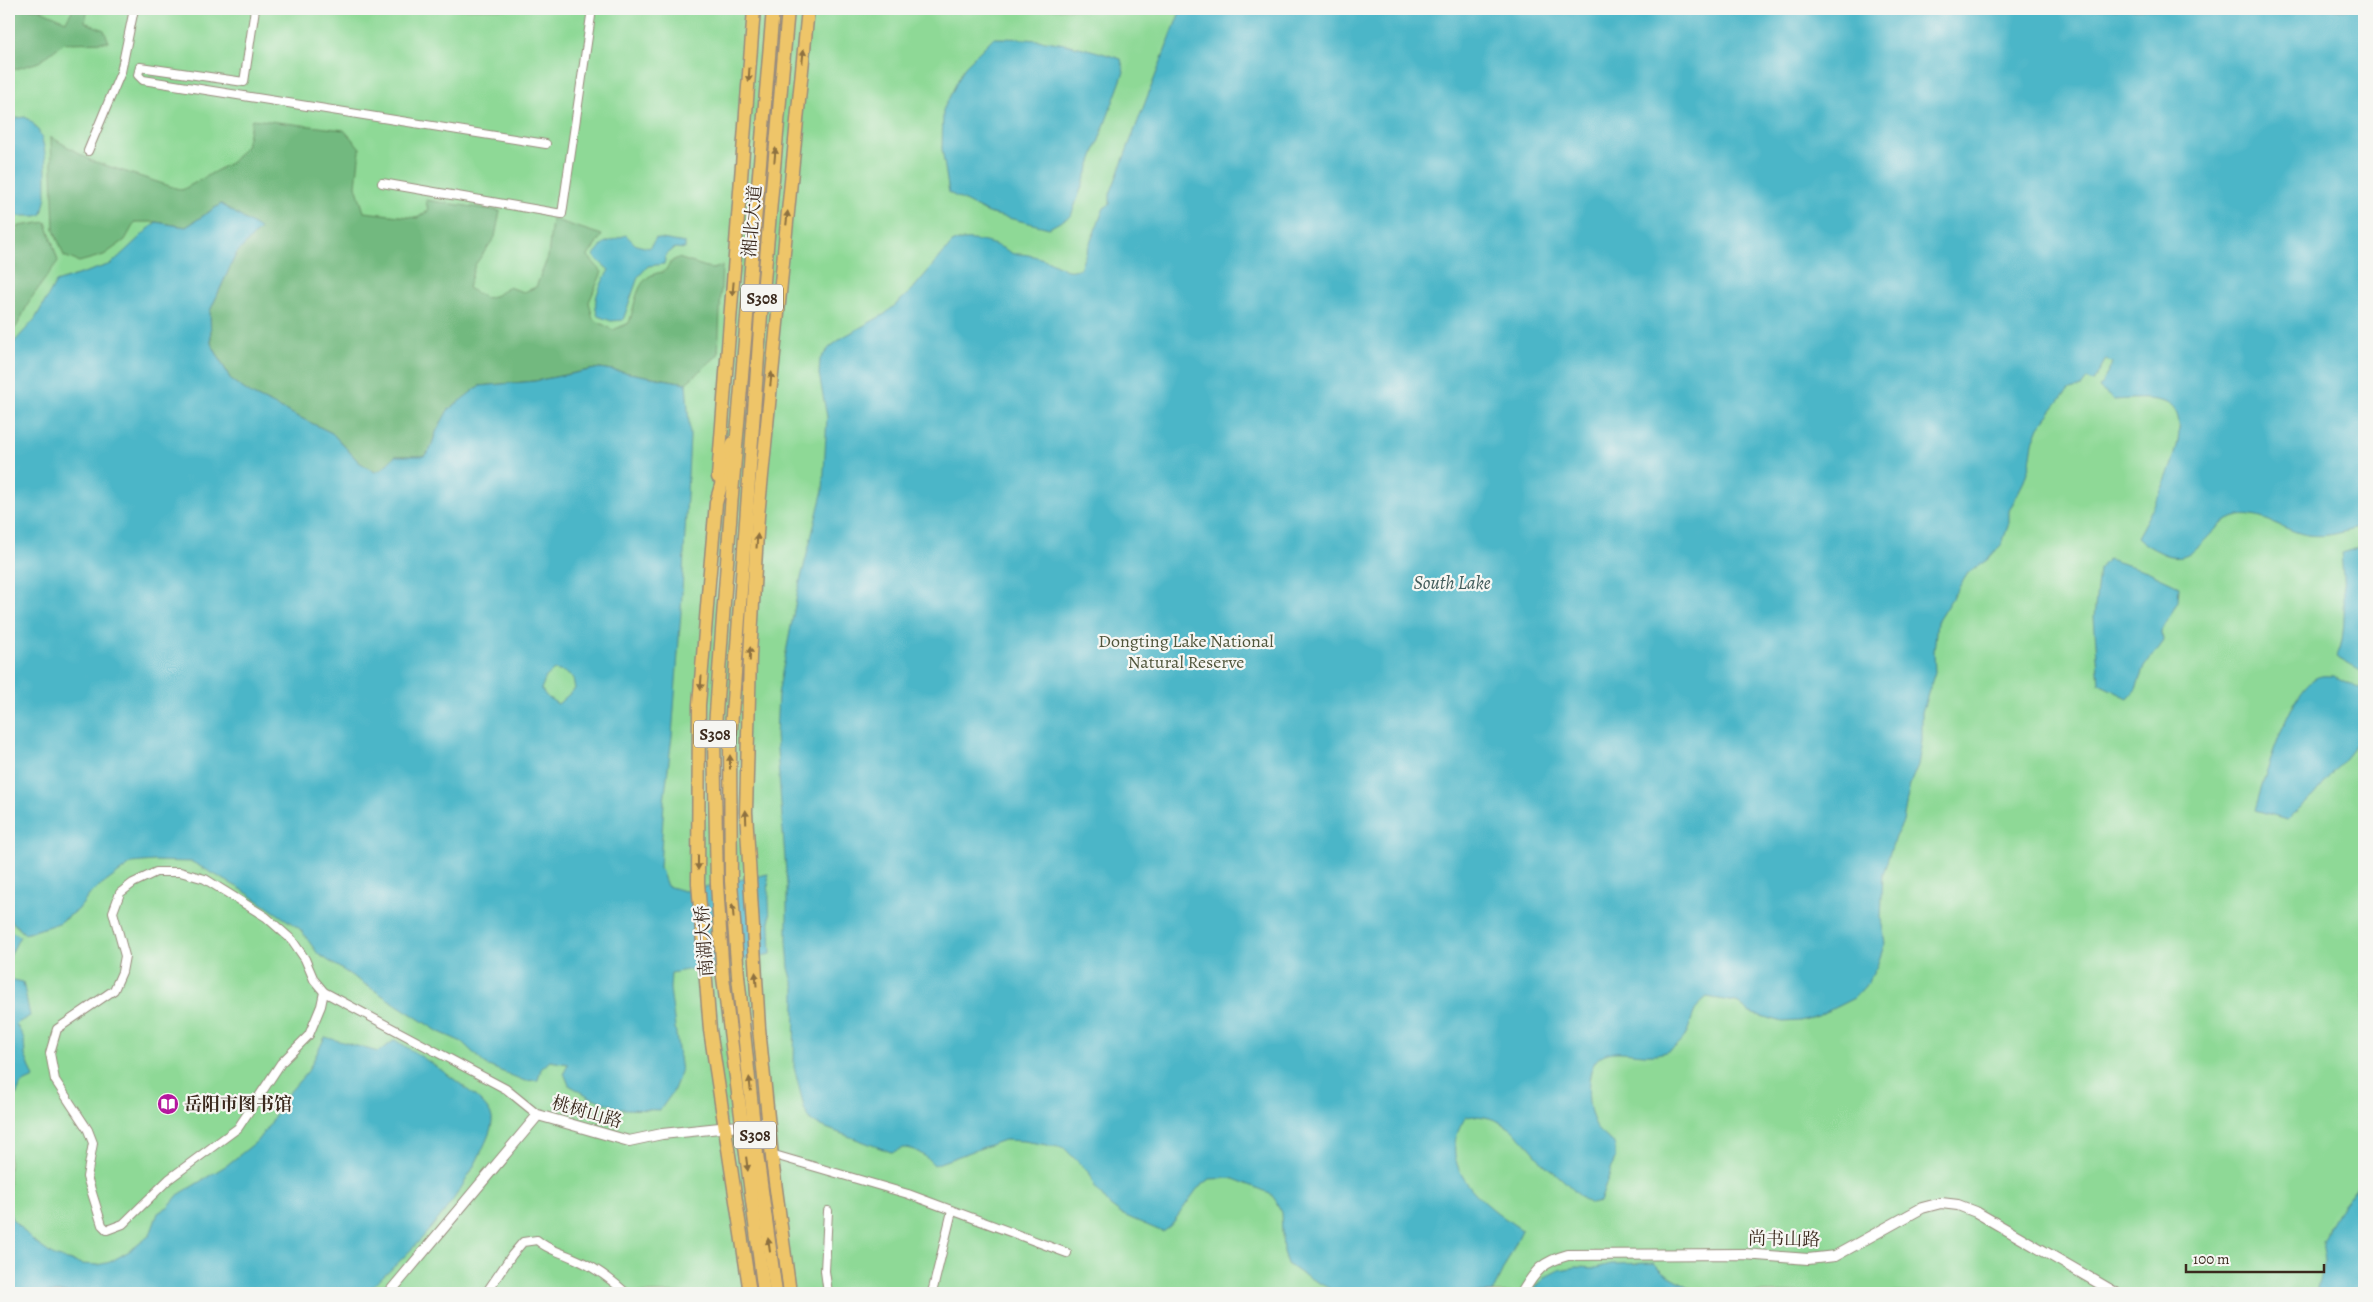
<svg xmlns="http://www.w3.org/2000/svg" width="2373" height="1302" font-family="Alegreya,'Noto Serif SC',serif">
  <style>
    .green { fill: #8ed996; stroke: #64825a }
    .forest { fill: #72b97f; stroke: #56724e }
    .water { fill: #4bb6c8; stroke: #437073; fill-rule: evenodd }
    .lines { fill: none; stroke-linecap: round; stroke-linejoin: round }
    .minor-casing { stroke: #988a7c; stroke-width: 10 }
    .tertiary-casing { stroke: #988a7c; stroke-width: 12 }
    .primary-casing { stroke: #988a7c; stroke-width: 15 }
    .trunk-casing { stroke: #988a7c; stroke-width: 15 }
    .minor { stroke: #fff; stroke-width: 8 }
    .tertiary { stroke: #fff; stroke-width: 10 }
    .primary { stroke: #eec569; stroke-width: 12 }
    .trunk { stroke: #eec569; stroke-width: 12 }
    .trunk-bridge-casing { stroke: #988a7c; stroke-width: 15; stroke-linecap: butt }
    .trunk-bridge { stroke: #eec569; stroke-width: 12 }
    .oneway { fill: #8c7040 }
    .labels { text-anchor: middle; stroke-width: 4.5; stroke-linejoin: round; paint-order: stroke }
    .shield { fill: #f6f6f2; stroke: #73675e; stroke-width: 1 }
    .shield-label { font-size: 16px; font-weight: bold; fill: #3b2a1e }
    .street-label { font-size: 18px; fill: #3b2a1e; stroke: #f6f6f2 }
    .park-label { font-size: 18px; fill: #50563c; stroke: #f6f6f2 }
    .poi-label { font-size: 18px; font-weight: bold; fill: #3b2a1e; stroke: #f6f6f2; text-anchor: start }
    .water-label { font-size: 19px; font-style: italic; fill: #415b5a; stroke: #f6f6f2 }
  </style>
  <rect width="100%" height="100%" fill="#f6f6f2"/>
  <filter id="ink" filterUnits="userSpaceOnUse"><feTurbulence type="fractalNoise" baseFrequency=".02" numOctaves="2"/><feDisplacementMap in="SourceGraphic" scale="10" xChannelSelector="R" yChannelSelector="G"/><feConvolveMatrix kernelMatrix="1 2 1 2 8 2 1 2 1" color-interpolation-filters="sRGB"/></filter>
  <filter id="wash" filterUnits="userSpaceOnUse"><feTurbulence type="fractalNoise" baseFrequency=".0096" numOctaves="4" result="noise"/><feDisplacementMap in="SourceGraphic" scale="20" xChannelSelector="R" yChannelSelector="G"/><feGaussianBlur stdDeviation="1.12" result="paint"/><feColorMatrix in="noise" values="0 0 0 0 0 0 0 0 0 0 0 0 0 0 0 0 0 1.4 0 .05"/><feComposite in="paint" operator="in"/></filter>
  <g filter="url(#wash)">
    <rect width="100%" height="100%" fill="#f4ebdb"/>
    <!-- green -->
    <rect class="green" x="9" y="9" width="2355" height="1284"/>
    <!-- forest -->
    <g class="forest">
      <polygon points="9,9 38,9 66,21 73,9 88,9 85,22 104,30 109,42 64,43 39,62 13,70 9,73"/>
      <path d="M252,119L344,130L360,148L356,186L364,212L417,218L428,211L426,200L500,211L495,237L475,265L468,288L486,298L497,295L508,287L524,292L536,287L548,257L552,219L602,235L588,256L602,272L589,302L593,319L613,330L629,323C637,301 635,274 664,272L672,261L678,258L713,269L722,266L718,355L686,383L600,368L535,381L479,386L436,432L430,450L424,456H395L382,469L375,472L359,462L332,433L251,394L231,380L211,343L210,311L236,254L259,229L221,204L186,227L156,222H135L125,240L104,255L79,262L64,256L54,230L51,137L92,161L182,190L232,162L246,146Z"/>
      <polygon points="46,222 58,261 30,300 17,326 9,335 9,232 17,231 19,226"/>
    </g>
    <!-- water -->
    <g class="water">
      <path d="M1181,9H2364V526C2346,531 2328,538 2308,535C2286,532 2262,512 2239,516C2207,522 2198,570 2162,553C2152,548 2145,545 2137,537C2149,515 2206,417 2164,402C2149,397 2130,399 2114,400L2099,388L2113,363L2106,359L2093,382L2087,379L2081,387L2070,390L2063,396L2039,427L2033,442L2030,463L2024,481L2009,511V523L2002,544L1987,560L1968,573L1937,622L1934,652L1935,672L1922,712V741L1918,765L1910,784L1903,822L1895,837L1883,874L1881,919L1885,943L1877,966L1868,983L1854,998L1818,1016L1800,1021L1783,1022L1750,1013L1736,1002L1707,997C1685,1013 1696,1034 1672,1049C1641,1067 1595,1028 1589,1082C1587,1098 1590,1124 1604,1135C1608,1139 1612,1141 1615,1145V1158L1600,1202L1591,1204C1579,1197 1572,1188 1562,1179C1556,1173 1549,1169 1544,1164C1523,1139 1502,1111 1466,1117C1431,1167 1485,1205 1522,1230L1492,1293H1338L1300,1273L1287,1264L1283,1252L1281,1213L1276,1201L1270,1193L1231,1178L1210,1179L1197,1189L1170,1227L1163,1232L1121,1214L1109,1205L1095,1187L1088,1172L1064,1148L1024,1141L1004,1140L934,1165C927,1157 914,1147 903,1148C899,1149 895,1152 891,1152L818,1125L810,1120L805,1111L794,1067L795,989L789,968L787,941V886L776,736L778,694L798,590L823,490L827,417L819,374L820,359L830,347L843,337L885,314L911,291L953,242C969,236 998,243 1013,254C1025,253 1044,258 1055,264C1065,269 1068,273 1080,268L1104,208L1110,204V194Z"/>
      <path d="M993,38C1042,38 1075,44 1121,59L1124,72L1071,216L1049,228L988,213L949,193L942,149L943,110L965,66Z"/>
      <path d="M25,117C51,132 45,171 46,197L42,214L37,216H9V127L17,118Z"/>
      <path d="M221,204L260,229L236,254L210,311L211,343L231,380L251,394L332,433L359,462L375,472L382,469L395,456H424L430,450L436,432L448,410L479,386L535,381L600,368L686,383L690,436L681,612L672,736L664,802L660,867L667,886L684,891L768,874L771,954L671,973L670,989L681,1072L673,1092L660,1110L621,1109L590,1097L569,1085L564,1073L568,1064L550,1061L541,1069L538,1080L525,1081L486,1065L462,1042L439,1032L318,954L300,929L241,889L192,862L154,861L132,863L91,893L78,910L59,923L25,934L9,919V348L35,319L56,282L111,264L156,222L186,227ZM554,670L564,672L573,678L575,689L558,704L547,697L541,689L546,677Z"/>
      <path d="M626,235L636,245L649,248L656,238L685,243V249L675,248L666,255L664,264L648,266L638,277L623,320L611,321L598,316C591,300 601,284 609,270L593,256L604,243Z"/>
      <path d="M2364,546V673L2336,657C2349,638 2343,577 2341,553Z"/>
      <polygon points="2108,559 2147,571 2179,586 2178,601 2162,631 2163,641 2144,667 2136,689 2128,698 2099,684 2094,617 2099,569"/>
      <path d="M2334,676L2364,691V735L2314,796L2287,819L2255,810C2263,782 2290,687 2318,677C2323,675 2329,676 2334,676Z"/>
      <polygon points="9,930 20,936 9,958"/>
      <polygon points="9,970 9,979 23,982 30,1016 16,1024 24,1038 25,1055 34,1078 21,1084 9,1112"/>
      <path d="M325,1037L378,1052L395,1040C414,1052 488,1097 492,1118C493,1128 486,1141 482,1150C456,1207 411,1253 365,1293H9V1208L12,1219L37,1244L54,1256L82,1264L98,1265L110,1262L131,1250L150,1235L158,1213L169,1206L178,1195L227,1165L256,1142L270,1124L287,1095L308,1071Z"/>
      <polygon points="2364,1178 2364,1293 2317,1293 2325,1261 2322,1241 2342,1205"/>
      <polygon points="1654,1263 1663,1272 1700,1293 1531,1293 1545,1277 1559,1270 1576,1267 1596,1268 1611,1264"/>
    </g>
  </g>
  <g filter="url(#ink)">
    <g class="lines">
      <!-- minor casing -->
      <g class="minor-casing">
        <g id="minor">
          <polyline points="255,9 244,82 140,67 138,75 143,80 546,144"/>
          <polyline points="88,151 121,72 134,9"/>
          <polyline points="382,183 562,214 592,9"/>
          <polyline points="324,992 321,1006 309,1035 281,1063 238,1128 169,1179 123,1224 107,1230 102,1225 87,1177 93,1143 88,1130 55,1080 50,1053 57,1029 114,990 122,972 125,956 113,912 120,893 133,883 156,872 180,872 205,879 266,917 292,940 305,959 314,980 324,992 506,1089 538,1115"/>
          <polyline points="771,1154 908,1194 1067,1253"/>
          <path d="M486,1293L512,1255L523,1242L537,1240C548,1250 558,1251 571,1257C591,1265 611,1279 626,1293"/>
          <polyline points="828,1293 825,1271 828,1211"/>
          <polyline points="932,1293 952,1211"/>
        </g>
      </g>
      <!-- tertiary casing -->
      <g class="tertiary-casing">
        <g id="tertiary">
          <polyline points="389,1293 538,1115 629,1141 662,1134 768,1123"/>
          <path d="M1522,1293C1536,1270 1542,1262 1568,1255L1744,1254L1808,1259L1835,1256L1922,1208L1941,1203L1958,1205L1976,1212L2116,1293"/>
        </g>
      </g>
      <!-- primary casing -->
      <g class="primary-casing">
        <g id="primary">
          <polyline points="733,443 716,503 709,582 699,705 698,883 710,1030 750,1293"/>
          <polyline points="718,477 754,9"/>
          <polyline points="790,1293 773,1167 759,1028 746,812 750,656 758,516 808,9"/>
        </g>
      </g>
      <!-- trunk casing -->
      <g class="trunk-casing">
        <g id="trunk">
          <polyline points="738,976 731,881 730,742 761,315 788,9"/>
          <polyline points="723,977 717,884 714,740 732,494 773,9"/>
        </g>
      </g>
      <!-- minor -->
      <use href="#minor" class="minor"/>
      <!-- tertiary -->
      <use href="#tertiary" class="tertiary"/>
      <!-- primary -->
      <use href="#primary" class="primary"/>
      <!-- trunk -->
      <use href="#trunk" class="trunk"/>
      <!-- trunk-bridge casing -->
      <g class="trunk-bridge-casing">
        <g id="trunk-bridge">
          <polyline points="738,976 757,1154 776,1293"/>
          <polyline points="723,977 764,1293"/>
        </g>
      </g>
      <!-- trunk-bridge -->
      <use href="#trunk-bridge" class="trunk-bridge"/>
    </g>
    <!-- one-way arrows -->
    <defs><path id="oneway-solid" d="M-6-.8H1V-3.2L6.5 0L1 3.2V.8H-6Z" transform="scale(1.25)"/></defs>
    <g class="oneway">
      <use href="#oneway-solid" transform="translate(803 56) rotate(-84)"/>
      <use href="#oneway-solid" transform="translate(749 75) rotate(94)"/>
      <use href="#oneway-solid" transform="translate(775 155) rotate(-85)"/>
      <use href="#oneway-solid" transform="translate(787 218) rotate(-84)"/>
      <use href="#oneway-solid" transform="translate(733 289) rotate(95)"/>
      <use href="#oneway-solid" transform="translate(771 379) rotate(-84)"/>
      <use href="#oneway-solid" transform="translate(757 541) rotate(-86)"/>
      <use href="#oneway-solid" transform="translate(750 654) rotate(-88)"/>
      <use href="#oneway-solid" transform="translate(701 683) rotate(94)"/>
      <use href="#oneway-solid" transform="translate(730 762) rotate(-90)"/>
      <use href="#oneway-solid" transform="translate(746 817) rotate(-92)"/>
      <use href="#oneway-solid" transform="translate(698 863) rotate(90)"/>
      <use href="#oneway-solid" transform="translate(733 911) rotate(-95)"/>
      <use href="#oneway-solid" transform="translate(756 979) rotate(-94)"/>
      <use href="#oneway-solid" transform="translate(750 1084) rotate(-96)"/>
      <use href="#oneway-solid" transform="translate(747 1164) rotate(83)"/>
      <use href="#oneway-solid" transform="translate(769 1245) rotate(-98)"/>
    </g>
  </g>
  <!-- icons -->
  <defs>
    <g id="library-disc" transform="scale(1.125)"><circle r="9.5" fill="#b5179e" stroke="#f6f6f2"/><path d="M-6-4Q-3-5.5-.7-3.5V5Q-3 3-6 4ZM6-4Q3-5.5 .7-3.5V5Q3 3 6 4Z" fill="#fff"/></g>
  </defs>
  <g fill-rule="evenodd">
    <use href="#library-disc" x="168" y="1104"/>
  </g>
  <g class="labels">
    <!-- shield labels -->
    <g class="shield">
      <rect x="741" y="284.5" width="42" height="27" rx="4"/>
      <rect x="694" y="720.5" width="42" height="27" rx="4"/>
      <rect x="734" y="1121.5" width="42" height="27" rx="4"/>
    </g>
    <g class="shield-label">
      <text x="762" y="304">S308</text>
      <text x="715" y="740">S308</text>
      <text x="755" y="1141">S308</text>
    </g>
    <!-- street labels -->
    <g class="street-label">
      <text transform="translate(752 221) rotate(-85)" y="6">湘北大道</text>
      <text transform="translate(704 941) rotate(-94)" y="6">南湖大桥</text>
      <text transform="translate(587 1112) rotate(16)" y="6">桃树山路</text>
      <text transform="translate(1784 1239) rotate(1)" y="6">尚书山路</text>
    </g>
    <!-- park labels -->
    <g class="park-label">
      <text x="1186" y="647">Dongting Lake National<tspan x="1186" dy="21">Natural Reserve</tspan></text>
    </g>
    <!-- poi labels -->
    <g class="poi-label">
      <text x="184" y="1110">岳阳市图书馆</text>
    </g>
    <!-- water labels -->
    <g class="water-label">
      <text x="1452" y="589">South Lake</text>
    </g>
  </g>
  <!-- margin -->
  <rect width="2373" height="1302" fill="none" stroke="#f6f6f2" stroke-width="30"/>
  <!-- scale -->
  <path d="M2186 1264v8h138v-8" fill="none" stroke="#3b2a1e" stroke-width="2.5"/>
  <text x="2193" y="1264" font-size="15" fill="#3b2a1e" stroke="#f6f6f2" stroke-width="4" paint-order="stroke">100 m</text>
</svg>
